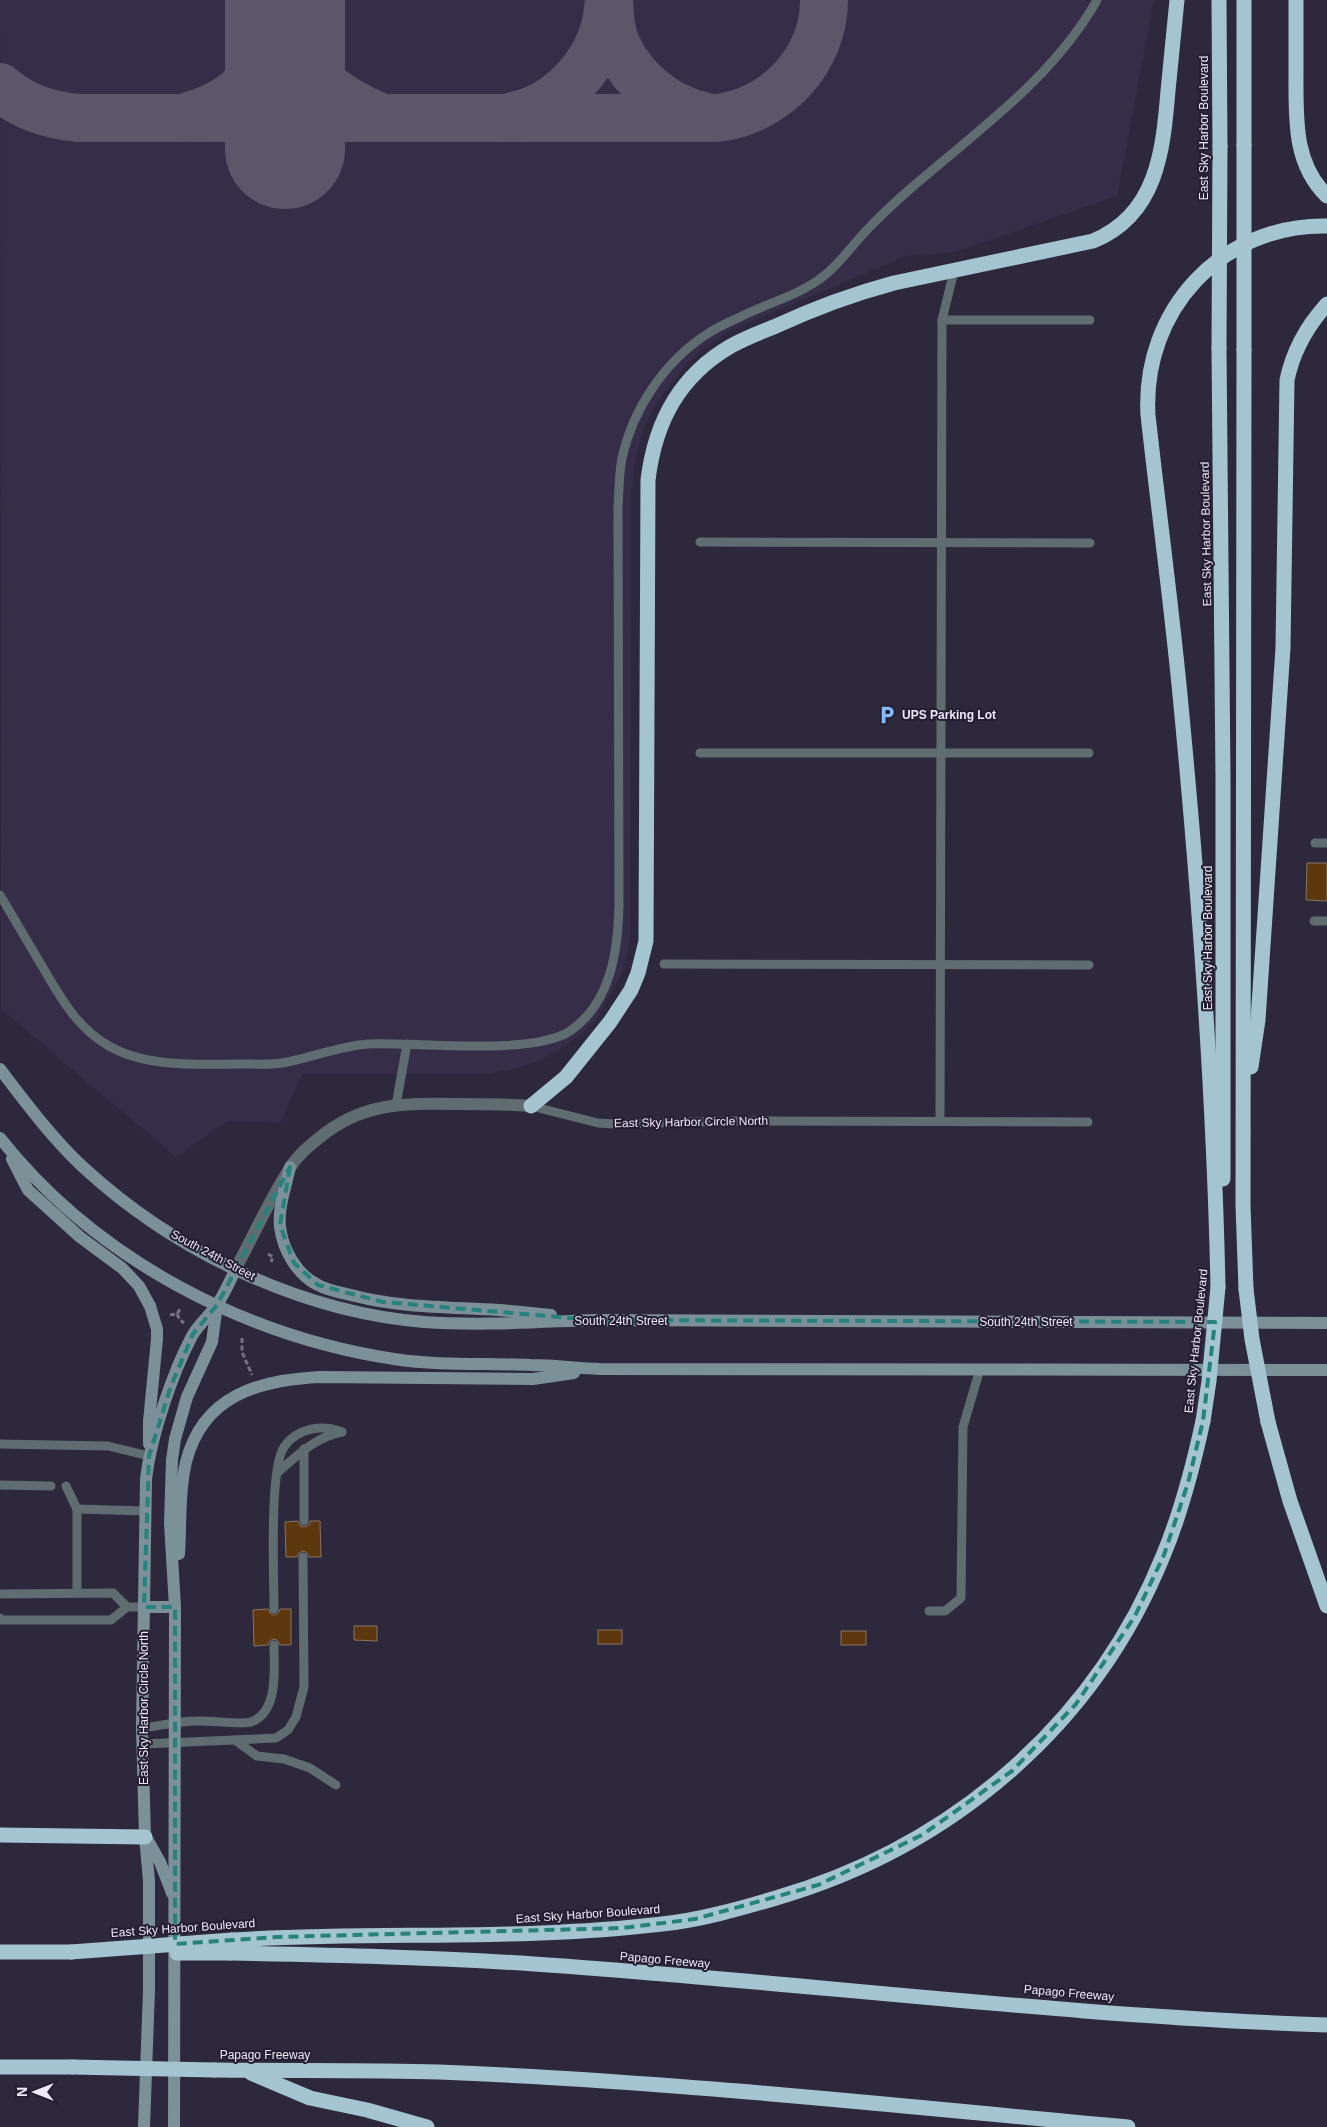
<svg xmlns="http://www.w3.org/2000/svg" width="1327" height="2127" font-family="Helvetica,sans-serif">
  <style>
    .built { fill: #362e49 }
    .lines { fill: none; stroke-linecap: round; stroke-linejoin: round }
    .taxiway { stroke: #5b5668; stroke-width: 48 }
    .runway { stroke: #5b5668; stroke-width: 120 }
    .building { fill: #5d380e; stroke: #897462 }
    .path { stroke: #767183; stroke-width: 3; stroke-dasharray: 5 2.5; stroke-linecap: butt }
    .lane { stroke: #5f6c70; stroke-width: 9 }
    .street { stroke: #5f6c70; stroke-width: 12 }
    .secondary { stroke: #7b9097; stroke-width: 12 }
    .highway { stroke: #a4c5cf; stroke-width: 15 }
    .highway-bridge { stroke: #a4c5cf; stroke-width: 15 }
    .marked { fill: none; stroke: #25827c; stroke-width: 4; stroke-dasharray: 10 6; stroke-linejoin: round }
    .labels { text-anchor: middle; stroke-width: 4; stroke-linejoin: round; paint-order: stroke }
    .street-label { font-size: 12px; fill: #ede9f7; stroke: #251e32 }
    .poi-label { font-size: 12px; font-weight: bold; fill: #ede9f7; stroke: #251e32; text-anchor: start }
  </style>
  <rect width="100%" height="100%" fill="#2e283d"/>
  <!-- built -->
  <polygon class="built" points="0,0 1154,0 1117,196 955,252 906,256 731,330 704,348 688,362 657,402 643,430 635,460 631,496 630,937 627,956 620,977 596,1019 584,1032 558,1051 539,1061 514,1069 484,1074 302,1074 280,1123 227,1121 176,1157 1,1009"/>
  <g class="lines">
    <!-- taxiway -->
    <g class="taxiway">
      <path d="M287,0C298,67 321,93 383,118"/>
      <path d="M609,1C610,18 611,35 619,50C636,83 667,108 703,116"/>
      <path d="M0,87C23,107 48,115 78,118H717C776,111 824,60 824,0"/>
      <path d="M188,116C246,102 276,57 284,0"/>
      <path d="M513,116C557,107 593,70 605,27C607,19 608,9 609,1"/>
    </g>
    <!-- runway -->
    <polyline class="runway" points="285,149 285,0"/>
  </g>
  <!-- building -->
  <g class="building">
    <polygon points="1307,863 1327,863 1327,901 1306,900"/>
    <polygon points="298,1521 300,1526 304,1527 309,1525 310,1521 320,1521 321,1557 309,1557 306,1552 302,1551 298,1554 297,1557 286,1557 285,1522"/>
    <polygon points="268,1609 271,1614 275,1615 279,1612 280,1609 291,1609 291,1645 280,1645 277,1640 273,1639 269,1642 268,1645 254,1646 253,1610"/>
    <polygon points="354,1626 377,1626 377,1641 354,1640"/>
    <rect x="598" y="1630" width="24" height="14"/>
    <rect x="841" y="1631" width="25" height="14"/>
  </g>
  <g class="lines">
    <!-- path -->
    <g class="path">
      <polyline points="268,1254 273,1257 271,1262"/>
      <polyline points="177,1314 180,1320 184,1323"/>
      <polyline points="170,1315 177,1314 180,1309"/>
      <polyline points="242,1338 242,1352 252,1375"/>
    </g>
    <!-- lane -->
    <g class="lane">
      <polyline points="942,320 1090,320"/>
      <polyline points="700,542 1090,543"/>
      <polyline points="700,753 1089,753"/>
      <polyline points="1315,843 1327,843"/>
      <path d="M0,895C13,917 26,939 39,961C58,993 75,1027 109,1046C147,1068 199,1064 242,1064C255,1064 269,1065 282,1063C311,1058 339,1046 368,1044C416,1042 533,1056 570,1031C611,1003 618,951 619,905L618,507C619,491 619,474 622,458C633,409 664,362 707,334C719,326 732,321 744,315C771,302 802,294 825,275C840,263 851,247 864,233C878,218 894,203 910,189C977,131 1053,78 1097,0"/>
      <polyline points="1314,921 1327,921"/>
      <polyline points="664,964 1089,965"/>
      <polyline points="396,1105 407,1044"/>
      <polyline points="531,1106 598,1123 615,1124 736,1121 1088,1122"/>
      <polyline points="940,1121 942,320 954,271"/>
      <polyline points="0,1444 108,1446 149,1456"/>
      <path d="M277,1473C297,1456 315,1437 342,1432"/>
      <polyline points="0,1485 51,1486"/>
      <polyline points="66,1486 77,1509 77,1593"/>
      <polyline points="77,1509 145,1511"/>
      <polyline points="304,1521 304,1449"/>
      <polyline points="0,1594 113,1593 127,1607"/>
      <path d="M274,1609C274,1578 269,1469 284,1447C297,1428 322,1424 342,1432"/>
      <polyline points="929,1611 945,1611 961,1598 963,1427 980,1369"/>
      <polyline points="0,1618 1,1620 111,1620 127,1607 144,1607"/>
      <path d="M142,1728C160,1726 179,1721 196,1721C208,1720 243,1725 251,1722C279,1712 274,1669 274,1645"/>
      <polyline points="235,1740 257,1756 284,1759 310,1768 336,1785"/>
      <polyline points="143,1744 276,1738 288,1730 296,1717 304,1687 303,1557"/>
    </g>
    <!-- street -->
    <path class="street" d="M236,1268C254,1235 269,1200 290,1168C297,1156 308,1147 319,1138C361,1103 402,1103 455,1104C480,1104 505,1104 531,1106"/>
    <!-- secondary -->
    <g class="secondary">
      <path d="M0,1069C26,1103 52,1138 83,1167C174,1251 300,1312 424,1322C481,1326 537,1322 594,1320L1327,1323"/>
      <path d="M0,1138C96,1259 244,1336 394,1359C440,1366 485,1363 531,1365C553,1365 576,1368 599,1369L1327,1370"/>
      <polyline points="12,1159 28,1190 80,1237 122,1268 139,1286 150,1306 157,1329 157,1339 149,1421 149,1444"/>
      <path d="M290,1167C286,1186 278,1207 280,1227C283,1250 297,1275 318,1285C329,1291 343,1293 355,1296C402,1308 450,1307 498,1310C516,1311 534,1314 551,1315"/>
      <path d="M179,1554C181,1524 179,1492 186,1462C203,1395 259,1380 320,1377L533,1379L574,1373"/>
      <polyline points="144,1607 175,1607"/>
      <polyline points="147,1839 160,1862 172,1893"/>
      <path d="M144,2127L149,1990V1881L145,1837L142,1728L146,1479C151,1436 172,1374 192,1336C198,1325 209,1316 216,1306C224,1295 230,1281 236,1268"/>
      <polyline points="174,2127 175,1607 170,1523 172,1460 175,1439 187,1397 212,1342 217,1305"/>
    </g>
    <!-- highway -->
    <g class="highway">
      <polyline points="1219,0 1220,146"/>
      <path d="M1296,0C1296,26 1296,51 1296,77C1296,120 1294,164 1327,196"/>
      <polyline points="1244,145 1244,0"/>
      <polyline points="1219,348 1223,778 1223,1179"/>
      <polyline points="1244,350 1243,1205 1246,1289"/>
      <path d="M1251,1067L1258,1020L1283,648L1287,380C1293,351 1307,326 1327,304"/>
      <path d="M531,1106L566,1077L610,1022L631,990L638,973L646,941L648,480C655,422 679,376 731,346C745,338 761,332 776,326C815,308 853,294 894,283L1093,241C1157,215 1163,151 1168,91C1171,61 1174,30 1177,0"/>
      <path d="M1218,1287C1214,1096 1200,906 1182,716C1173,615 1159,515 1148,415C1142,310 1222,224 1327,226"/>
      <polyline points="1268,1422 1290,1501 1327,1606"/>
      <polyline points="0,1835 145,1837"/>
      <path d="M232,1940C375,1931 519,1941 662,1924C700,1920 739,1909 776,1898C951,1847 1094,1726 1163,1556C1181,1513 1193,1467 1203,1421"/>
      <polyline points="0,1952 71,1952"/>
      <path d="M230,1953C331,1955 433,1957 534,1964C798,1982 1062,2016 1327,2025"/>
      <polyline points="0,2067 72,2067"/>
      <path d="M214,2070C289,2071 364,2070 439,2072C669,2081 899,2106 1128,2127"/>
      <polyline points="251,2073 310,2098 367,2110 427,2127"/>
    </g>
    <!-- highway-bridge -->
    <g class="highway-bridge">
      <polyline points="1244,145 1244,350"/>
      <polyline points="1219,348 1220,146"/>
      <polyline points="1246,1289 1252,1339 1268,1422"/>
      <polyline points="1203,1421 1209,1381 1218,1287"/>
      <polyline points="71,1952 232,1940"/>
      <polyline points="177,1953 230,1953"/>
      <polyline points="72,2067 214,2070"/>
    </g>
  </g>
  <!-- marked area -->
  <path class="marked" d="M290,1167L280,1225L294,1263L318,1285L383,1302L594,1320L1215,1322L1203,1421L1188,1483L1164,1555L1135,1616L1076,1704L1012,1771L922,1835L818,1885L695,1919L623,1928L277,1937L175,1944V1607H144L149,1456L171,1386L193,1334L217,1305Z"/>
  <!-- icons -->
  <defs>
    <g id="parking-bare" transform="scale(1.5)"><path d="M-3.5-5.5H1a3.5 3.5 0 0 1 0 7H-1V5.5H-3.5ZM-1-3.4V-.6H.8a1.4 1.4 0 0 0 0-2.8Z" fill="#85bbfb" stroke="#251e32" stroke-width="2.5" paint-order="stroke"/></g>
  </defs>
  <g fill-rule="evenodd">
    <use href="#parking-bare" x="887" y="715"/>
  </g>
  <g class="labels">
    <!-- street labels -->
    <g class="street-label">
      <text transform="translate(1204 128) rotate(-90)" y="4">East Sky Harbor Boulevard</text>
      <text transform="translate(1206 534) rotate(-91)" y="4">East Sky Harbor Boulevard</text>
      <text transform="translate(1208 938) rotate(-90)" y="4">East Sky Harbor Boulevard</text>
      <text transform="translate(691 1122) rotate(-1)" y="4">East Sky Harbor Circle North</text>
      <text transform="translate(213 1255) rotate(28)" y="4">South 24th Street</text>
      <text x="621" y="1325">South 24th Street</text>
      <text x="1026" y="1326">South 24th Street</text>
      <text transform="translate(1196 1341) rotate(-84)" y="4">East Sky Harbor Boulevard</text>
      <text transform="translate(144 1708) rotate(-90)" y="4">East Sky Harbor Circle North</text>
      <text transform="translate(588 1914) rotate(-4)" y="4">East Sky Harbor Boulevard</text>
      <text transform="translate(183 1928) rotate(-4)" y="4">East Sky Harbor Boulevard</text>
      <text transform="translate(665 1960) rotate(5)" y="4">Papago Freeway</text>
      <text transform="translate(1069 1993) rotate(5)" y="4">Papago Freeway</text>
      <text x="265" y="2059">Papago Freeway</text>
    </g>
    <!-- poi labels -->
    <g class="poi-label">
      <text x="902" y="719">UPS Parking Lot</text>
    </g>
  </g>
  <!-- north arrow -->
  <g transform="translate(35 2092) rotate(270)" stroke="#251e32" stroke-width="4" paint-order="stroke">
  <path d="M0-4L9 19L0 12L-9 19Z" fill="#ede9f7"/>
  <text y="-8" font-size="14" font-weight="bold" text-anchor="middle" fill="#ede9f7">N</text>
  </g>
</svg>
